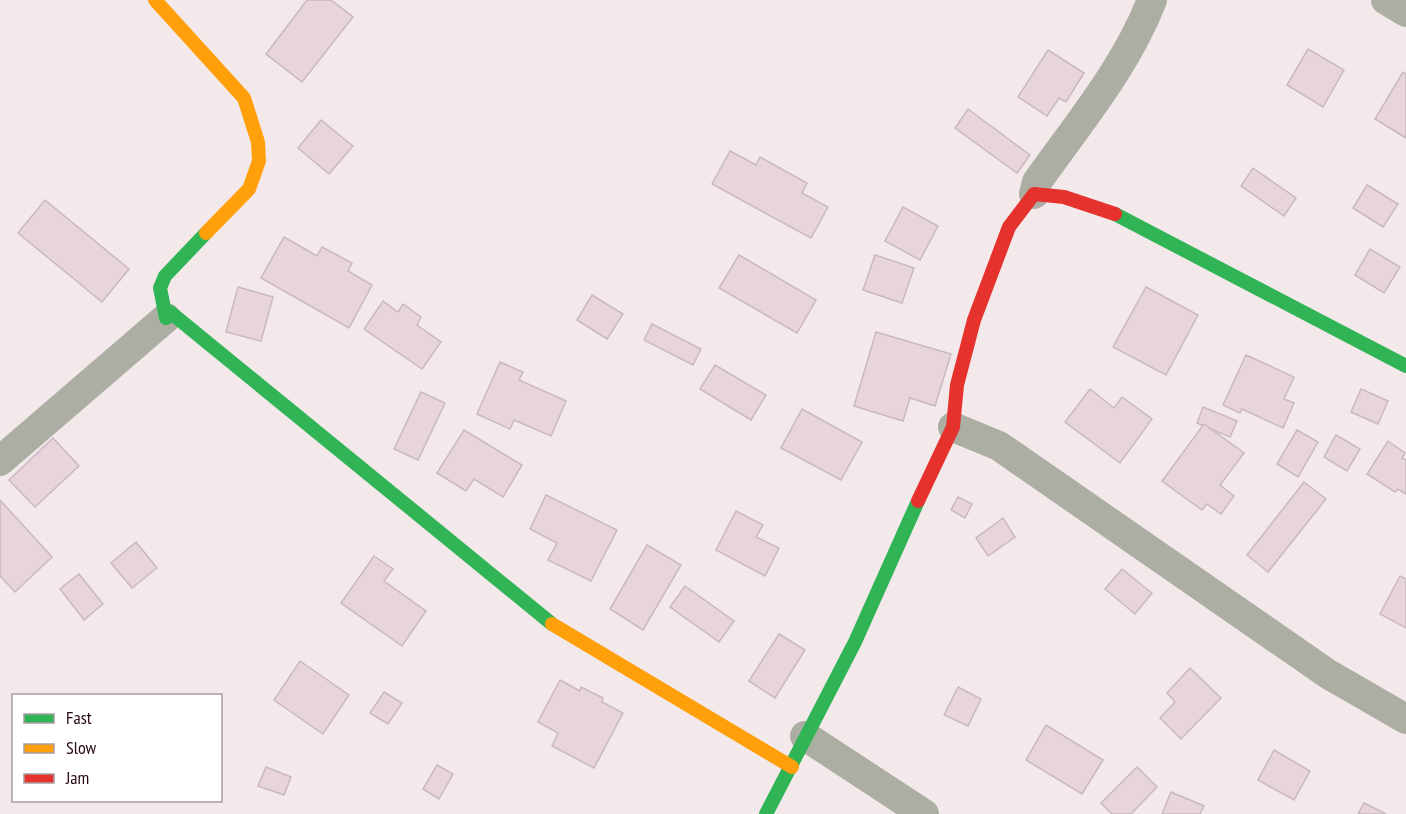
<svg xmlns="http://www.w3.org/2000/svg" width="1406" height="814" font-family="'PT Sans Narrow',sans-serif">
  <style>
    .building { fill: #e7d4dd; stroke: #cab8c1; stroke-width: 1.5 }
    .lines { fill: none; stroke-linecap: round; stroke-linejoin: round }
    .street { stroke: #acaea4; stroke-width: 30 }
    .fast { stroke: #30b455; stroke-width: 14 }
    .slow { stroke: #ff9f0a; stroke-width: 14 }
    .jam { stroke: #e5322d; stroke-width: 14 }
  </style>
  <rect width="100%" height="100%" fill="#f3e9eb"/>
  <!-- building -->
  <g class="building">
    <polygon points="307,0 331,0 353,17 302,82 266,54"/>
    <polygon points="1308,49 1344,70 1323,107 1287,85"/>
    <polygon points="1048,50 1084,73 1066,102 1059,98 1047,116 1018,97"/>
    <polygon points="1403,72 1406,74 1406,138 1375,119"/>
    <polygon points="968,109 1030,155 1017,173 955,128"/>
    <polygon points="321,120 353,146 329,174 298,148"/>
    <polygon points="730,151 756,165 760,157 807,183 802,193 828,207 811,238 712,184"/>
    <polygon points="1253,168 1296,198 1284,216 1241,186"/>
    <polygon points="1367,185 1398,204 1383,227 1353,208"/>
    <polygon points="45,200 129,269 102,302 18,233"/>
    <polygon points="903,207 938,226 920,260 885,241"/>
    <polygon points="284,237 317,256 322,247 352,263 348,271 372,285 349,328 261,278"/>
    <polygon points="1370,249 1400,267 1384,293 1355,275"/>
    <polygon points="739,255 816,300 797,333 719,288"/>
    <polygon points="875,255 914,268 902,303 863,290"/>
    <polygon points="238,287 273,297 261,341 226,332"/>
    <polygon points="1146,287 1198,315 1166,375 1113,347"/>
    <polygon points="592,295 623,314 607,339 577,320"/>
    <polygon points="383,301 398,312 403,304 421,317 417,325 441,342 422,369 364,329"/>
    <polygon points="652,324 701,349 693,365 644,340"/>
    <polygon points="876,332 951,354 935,406 910,398 903,421 854,406"/>
    <polygon points="1246,355 1294,377 1284,399 1294,403 1283,428 1242,409 1240,413 1223,405"/>
    <polygon points="500,362 523,372 519,380 566,401 551,436 514,420 510,429 477,414"/>
    <polygon points="715,365 766,395 751,420 700,389"/>
    <polygon points="1090,389 1114,408 1122,397 1152,419 1120,463 1065,422"/>
    <polygon points="1361,389 1388,401 1378,424 1351,412"/>
    <polygon points="421,392 445,403 418,460 394,449"/>
    <polygon points="1203,407 1237,421 1230,437 1197,423"/>
    <polygon points="802,409 862,442 841,480 781,448"/>
    <polygon points="1204,424 1244,453 1220,485 1234,496 1221,514 1207,504 1202,510 1162,481"/>
    <polygon points="464,430 522,465 503,497 474,479 466,491 437,473"/>
    <polygon points="1297,430 1318,442 1298,477 1277,464"/>
    <polygon points="1336,435 1360,449 1347,471 1324,457"/>
    <polygon points="53,438 79,466 35,507 9,480"/>
    <polygon points="1388,441 1405,453 1402,458 1406,460 1406,494 1398,489 1395,492 1367,474"/>
    <polygon points="1304,482 1326,499 1268,572 1247,555"/>
    <polygon points="546,495 617,530 591,581 548,560 557,543 530,529"/>
    <polygon points="958,497 972,504 965,518 951,510"/>
    <polygon points="0,500 52,557 15,592 0,576"/>
    <polygon points="736,511 763,525 756,537 779,548 765,576 716,550"/>
    <polygon points="1003,518 1015,537 988,556 976,538"/>
    <polygon points="136,542 157,568 132,588 111,563"/>
    <polygon points="647,545 681,565 643,630 610,609"/>
    <polygon points="374,556 393,569 384,581 426,611 402,646 341,603"/>
    <polygon points="1122,569 1152,593 1135,614 1105,589"/>
    <polygon points="79,574 103,604 84,620 60,589"/>
    <polygon points="1400,576 1406,579 1406,628 1380,614"/>
    <polygon points="685,586 734,621 719,642 670,607"/>
    <polygon points="779,634 805,650 775,698 749,681"/>
    <polygon points="300,661 349,695 323,734 274,700"/>
    <polygon points="1190,668 1221,698 1181,739 1160,718 1175,702 1167,693"/>
    <polygon points="560,680 580,691 581,687 603,698 602,702 623,713 594,768 552,746 558,733 538,722"/>
    <polygon points="958,687 981,699 968,726 944,715"/>
    <polygon points="384,692 402,703 388,724 370,713"/>
    <polygon points="1046,725 1103,760 1082,794 1026,760"/>
    <polygon points="1274,750 1310,771 1294,800 1258,780"/>
    <polygon points="437,765 453,774 439,799 423,789"/>
    <polygon points="266,767 291,777 284,795 258,786"/>
    <polygon points="1137,767 1157,787 1131,814 1112,814 1101,803"/>
    <polygon points="1171,792 1204,806 1200,814 1162,814"/>
    <polygon points="1364,803 1386,814 1358,814"/>
  </g>
  <g class="lines">
    <!-- street -->
    <g class="street">
      <polyline points="1386,0 1406,12"/>
      <path d="M1034,194L1037,182C1078,124 1126,67 1152,0"/>
      <polyline points="953,427 999,446 1328,674 1406,719"/>
      <polyline points="0,461 166,318"/>
      <polyline points="805,736 924,814"/>
    </g>
    <!-- fast -->
    <g class="fast">
      <polyline points="1115,214 1406,366"/>
      <polyline points="206,233 165,276 160,288 166,318 170,312 552,624"/>
      <polyline points="766,814 855,642 918,501"/>
    </g>
    <!-- slow -->
    <g class="slow">
      <polyline points="155,0 244,98 258,142 259,161 249,189 206,233"/>
      <polyline points="552,624 792,767"/>
    </g>
    <!-- jam -->
    <polyline class="jam" points="918,501 953,427 957,385 974,320 1009,227 1034,194 1064,197 1115,214"/>
  </g>
  <!-- legend -->
  <rect x="12" y="694" width="210" height="108" fill="#ffffff" stroke="#a99da1" stroke-width="1.5"/>
  <rect x="24" y="714" width="30" height="9" fill="#30b455" stroke="#a99da1" stroke-width="1.5"/>
  <text x="66" y="724" font-size="18" fill="#270913">Fast</text>
  <rect x="24" y="744" width="30" height="9" fill="#ff9f0a" stroke="#a99da1" stroke-width="1.5"/>
  <text x="66" y="754" font-size="18" fill="#270913">Slow</text>
  <rect x="24" y="774" width="30" height="9" fill="#e5322d" stroke="#a99da1" stroke-width="1.5"/>
  <text x="66" y="784" font-size="18" fill="#270913">Jam</text>
</svg>
